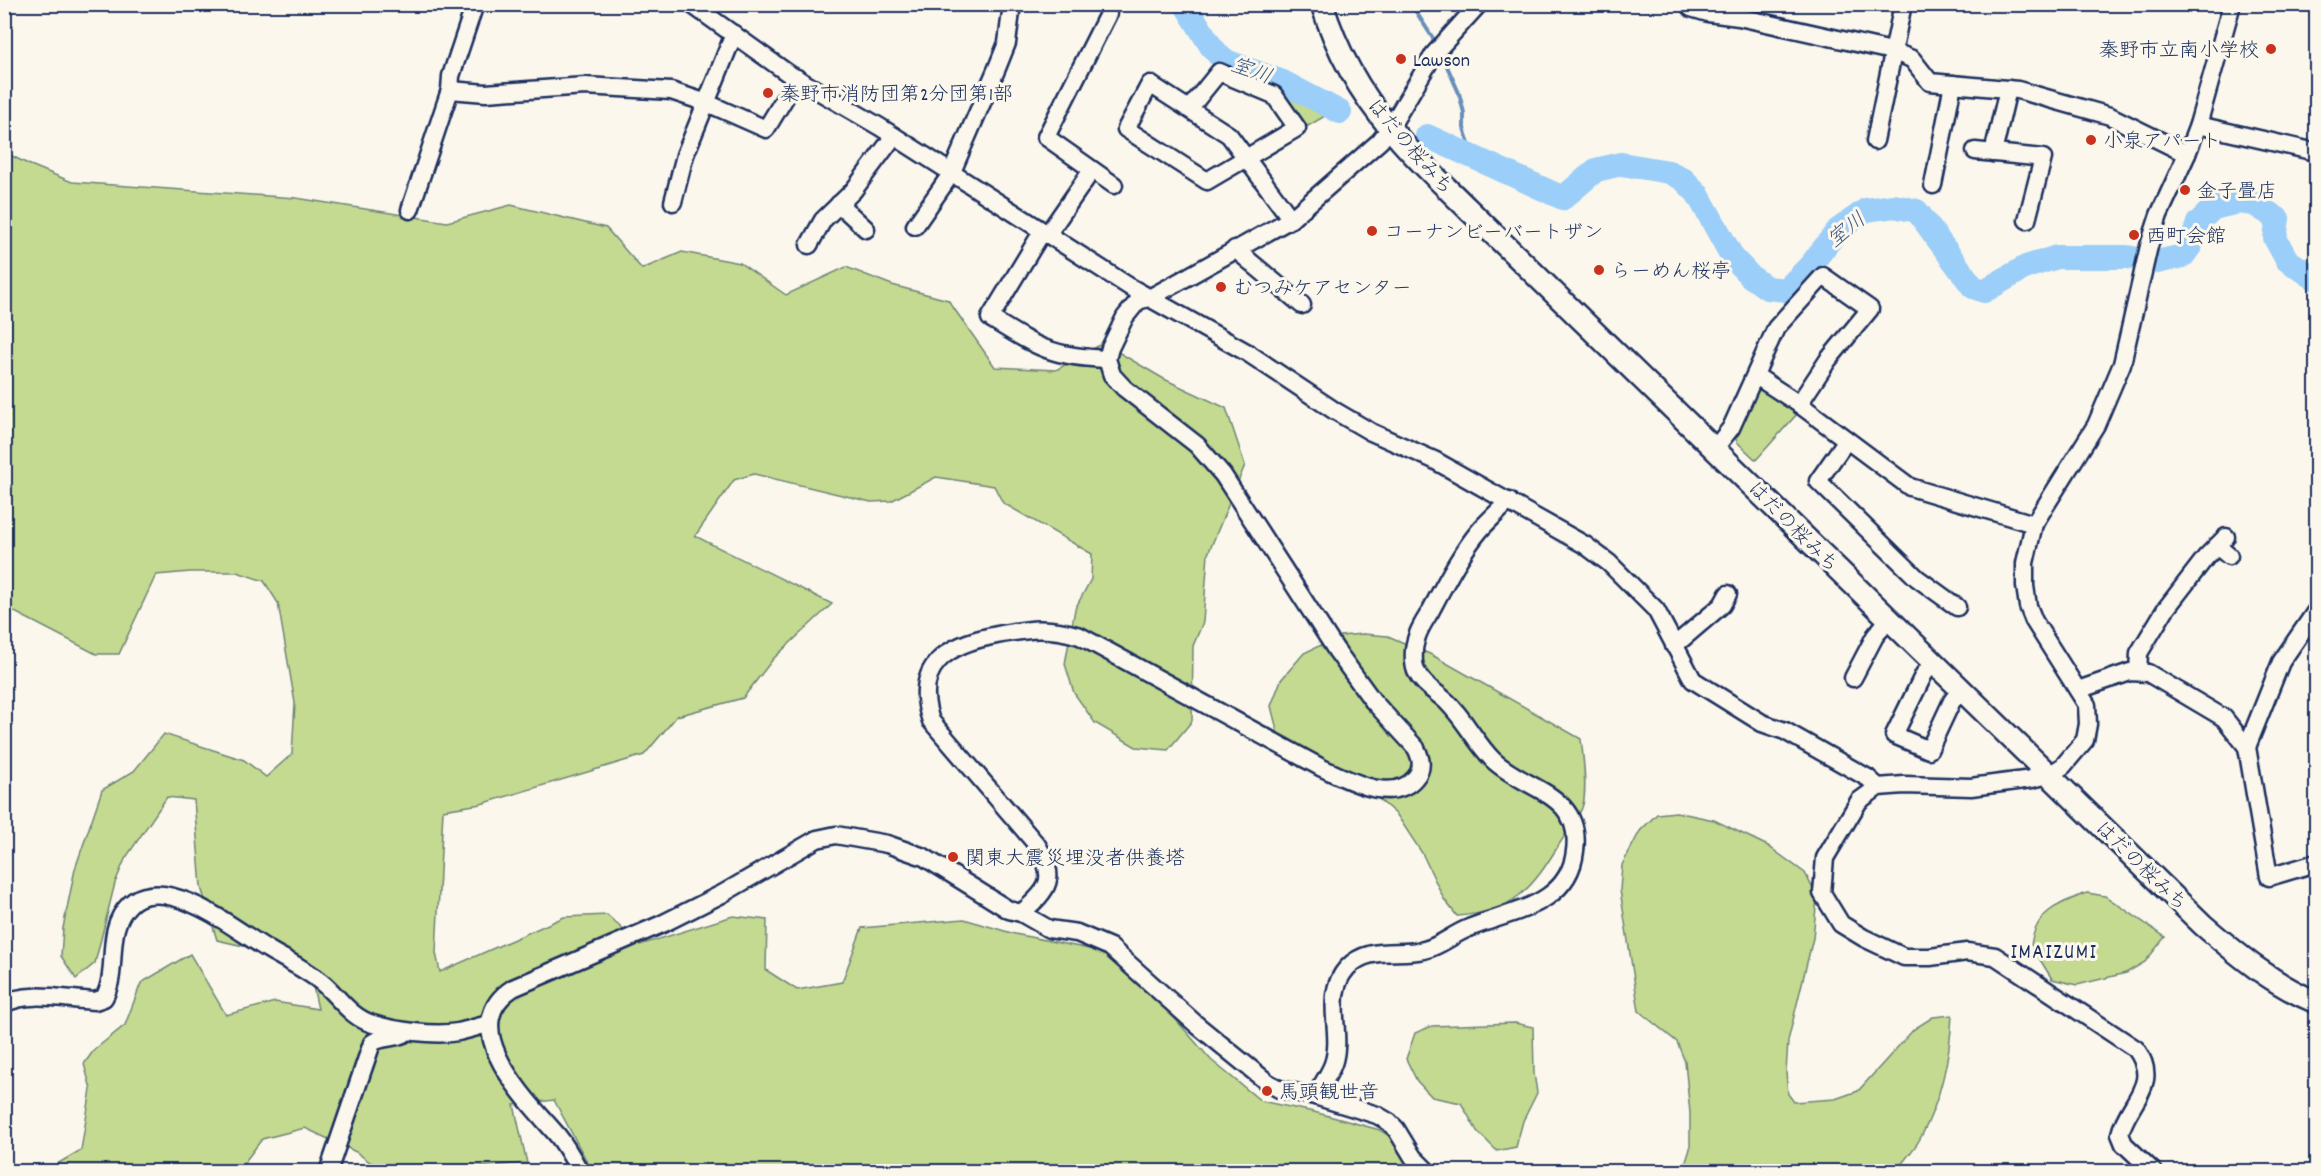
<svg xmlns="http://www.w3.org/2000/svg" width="2321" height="1176" font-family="Dekko,'Klee One',sans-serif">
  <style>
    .green { fill: #c3da90; stroke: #6f8477; stroke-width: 1.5 }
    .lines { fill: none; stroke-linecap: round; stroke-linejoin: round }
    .stream { stroke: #688eba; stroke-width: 4 }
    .river { stroke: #9bcef8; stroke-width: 24 }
    .minor-casing { stroke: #1b2f5e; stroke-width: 21 }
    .major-casing { stroke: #1b2f5e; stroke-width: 26 }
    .minor { stroke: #fbf7ec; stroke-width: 16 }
    .major { stroke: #fbf7ec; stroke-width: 21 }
    .poi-dot { fill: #c8321e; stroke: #fbf7ec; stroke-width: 2 }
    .labels { text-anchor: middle; stroke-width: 6; stroke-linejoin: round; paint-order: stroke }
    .poi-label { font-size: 20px; fill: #1b2f5e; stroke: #fbf7ec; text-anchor: start }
    .street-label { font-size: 20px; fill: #1b2f5e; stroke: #fbf7ec }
    .water-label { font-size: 21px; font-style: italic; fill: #3b5784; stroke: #fbf7ec }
    .neighbourhood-label { font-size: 21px; letter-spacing: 1.5px; fill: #1b2f5e; stroke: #fbf7ec }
  </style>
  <rect width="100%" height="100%" fill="#fbf7ec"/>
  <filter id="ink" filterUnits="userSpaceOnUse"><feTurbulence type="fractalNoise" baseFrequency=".0167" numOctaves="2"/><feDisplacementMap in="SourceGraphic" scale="12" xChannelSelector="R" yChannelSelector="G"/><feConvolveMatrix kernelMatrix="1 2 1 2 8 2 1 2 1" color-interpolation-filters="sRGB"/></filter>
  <g filter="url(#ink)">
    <!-- green -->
    <g class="green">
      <polygon points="1284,94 1326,113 1325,116 1303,129"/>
      <polygon points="4,152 28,164 72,182 296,198 447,222 511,205 606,228 642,269 682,252 740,263 786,295 846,267 892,285 948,300 995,367 1056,370 1103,343 1164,379 1226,408 1245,465 1208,554 1203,622 1193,646 1192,721 1168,750 1136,747 1095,723 1074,693 1065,664 1075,609 1091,579 1092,554 1003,503 994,486 936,477 891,501 871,502 754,474 734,480 695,536 832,604 773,659 743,698 677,716 644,755 481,804 443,810 436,953 440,972 564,917 607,915 640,945 733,916 767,920 766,970 797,990 842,982 862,928 964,919 1015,934 1094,950 1130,967 1211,1060 1261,1101 1314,1112 1380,1130 1397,1141 1414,1165 1400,1172 1365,1171 1347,1165 1309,1172 592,1171 554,1100 514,1105 527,1163 427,1171 382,1171 356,1152 305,1128 262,1139 238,1171 45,1171 81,1150 91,1089 84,1064 94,1050 125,1025 141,983 190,954 226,1015 275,1002 318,1009 308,964 257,949 217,940 201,887 194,800 167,797 125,859 115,883 95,963 76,979 61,956 63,928 75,869 102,790 134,771 164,734 244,760 266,777 292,754 295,703 278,603 264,581 237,572 190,572 156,575 119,654 96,654 11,610 5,610"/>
      <polygon points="1762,389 1797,414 1756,460 1737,442 1735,436 1756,390"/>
      <path d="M1363,634L1388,636L1432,655L1581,739C1583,756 1588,792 1582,808C1577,820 1567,832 1560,843C1532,889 1514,912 1457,916L1444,899L1422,853L1397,815L1365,787L1299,767L1281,746L1271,706L1281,680L1304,653L1340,636Z"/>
      <path d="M1676,812L1714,820L1768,846L1805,873L1817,897L1813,938L1788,1041L1786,1072L1788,1094L1794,1102L1835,1099L1858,1091L1914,1029L1933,1017L1952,1015C1950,1057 1941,1099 1921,1137C1915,1149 1904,1160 1896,1171H1683L1690,1149V1113L1685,1062L1677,1042L1639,1011L1620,890L1622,865L1640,831L1657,814Z"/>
      <path d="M2087,893L2105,896L2165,937L2145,962L2126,973L2077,985L2052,979L2031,945C2036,911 2058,904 2087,893Z"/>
      <polygon points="1515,1023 1533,1027 1534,1073 1537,1093 1523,1121 1516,1147 1497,1151 1477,1131 1461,1103 1432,1097 1417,1081 1406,1059 1415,1033 1432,1026"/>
    </g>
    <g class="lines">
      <!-- stream -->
      <g class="stream">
        <polyline points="1411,4 1436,43"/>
        <polyline points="1442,55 1459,93 1464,113 1464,128 1469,144 1468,156"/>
      </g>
      <!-- river -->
      <g class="river">
        <polyline points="1185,4 1211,46 1223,60 1283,82 1340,112"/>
        <polyline points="1427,136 1563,198 1596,170 1621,164 1669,172 1683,179 1697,193 1733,258 1750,276 1767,288 1786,290 1810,266 1838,230 1866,210 1894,206 1917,211 1973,287 1984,291 2026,267 2057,257 2127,257 2157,262 2183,256 2191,245 2198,223 2213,208 2238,202 2254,204 2278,219 2275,238 2287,260 2316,279"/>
      </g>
      <!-- minor casing -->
      <g class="minor-casing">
        <g id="minor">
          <polyline points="691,4 789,74 880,127 1130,287 1248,353 1335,411 1371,432 1434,460 1585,545 1609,563 1656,610 1693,680 1762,723 1785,731 1868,778 1878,787"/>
          <polyline points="1688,4 1691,8 1708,13 1739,17 1892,51 1912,59 1930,82 2018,90 2110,116 2187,154"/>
          <polyline points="1108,14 1046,137 1114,185"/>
          <polyline points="450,90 486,93 585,86 671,91 707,103 766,129 797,78"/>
          <polyline points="1189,109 1219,72 1274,95 1297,128 1207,181 1126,129 1150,84 1229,135 1291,219"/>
          <polyline points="2198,125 2316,152"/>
          <polyline points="1875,141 1903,4"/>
          <polyline points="1975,151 2043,158 2027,220"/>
          <polyline points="1993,153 2008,89"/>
          <polyline points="1933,185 1953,84"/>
          <polyline points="673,202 685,155 734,34"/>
          <polyline points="839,204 866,229"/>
          <polyline points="410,210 450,90 451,76 475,4"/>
          <polyline points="915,226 951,174 997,68 1007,43 1012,4"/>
          <path d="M1042,232L990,318C1037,347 1051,357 1107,359"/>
          <polyline points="1047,235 1092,170"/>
          <polyline points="809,245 823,220 853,191 894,136"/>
          <polyline points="1235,249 1302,305"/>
          <polyline points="1756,376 1799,404 1910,487 2034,524"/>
          <polyline points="1846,441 1818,481 1917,578 1957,607"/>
          <polyline points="1715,448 1731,428 1776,328 1823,276 1870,309 1828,360 1799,404"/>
          <polyline points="2217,546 2229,556"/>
          <polyline points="1674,646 1722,605 1728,594"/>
          <polyline points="1933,663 1924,674 1894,735 1929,750 1952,701 1961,689"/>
          <polyline points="2138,672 2139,653 2165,610 2206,557 2226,537"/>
          <polyline points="1853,678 1875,636 1889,619"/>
          <polyline points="2078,690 2130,672 2148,673 2224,718 2247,747 2269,877 2316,863"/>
          <polyline points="2247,747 2281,662 2316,611"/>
          <path d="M1021,913C1050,889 1057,878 1037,845L931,721C912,665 948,644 997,635C1029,629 1048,626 1080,636L1322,768C1347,779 1392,805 1415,778C1424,768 1421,758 1416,748L1373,701L1336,650L1223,475L1197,445L1124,388L1112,375L1107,359L1110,348L1125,317L1138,301L1151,297L1173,285L1291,219L1380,141L1390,128L1434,54L1479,4"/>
          <path d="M4,1004C27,990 68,1000 95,1001L104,998C120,969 103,930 130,904C141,893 160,893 173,897C206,905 241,933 269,950C286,960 305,969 320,981C338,995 349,1017 373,1024C396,1031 435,1036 458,1032C469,1030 479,1026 489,1024"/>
          <path d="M1315,1096C1321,1086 1329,1075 1333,1064C1344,1032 1322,996 1347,968C1368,945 1397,956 1424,950C1441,946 1453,934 1469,928C1510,911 1569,906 1575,851C1583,793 1524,790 1493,760C1476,743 1465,720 1448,703C1437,692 1423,686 1416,671C1413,663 1413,649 1416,640C1418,630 1425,620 1430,612C1445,584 1460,554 1480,530C1489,520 1499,511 1509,501"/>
          <path d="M328,1172L372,1043C382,1036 393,1039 404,1034"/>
          <path d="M580,1172C573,1159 567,1147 558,1136C529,1102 452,1027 513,988L662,924L722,894L817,839L836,835L887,844L924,857L1009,910L1021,913L1049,929L1077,933L1110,947L1197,1025L1267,1082L1279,1089L1315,1096L1377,1115L1389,1122L1396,1129L1413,1157L1428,1172"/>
          <path d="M2154,1172L2124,1144L2120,1134C2127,1102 2162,1085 2136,1049L1995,956L1967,952L1930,957H1904L1864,938L1841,924L1822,893L1825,858L1859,801L1878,787L1904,785L1971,787L2032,779L2049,775L2063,766L2085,740L2088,724L2087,705L2034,621L2028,606L2025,586V563L2034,524L2096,425L2122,364L2149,246L2159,215L2187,154L2198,125L2232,4"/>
        </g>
      </g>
      <!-- major casing -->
      <g class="major-casing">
        <path id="major" d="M1322,4C1336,49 1360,93 1391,129C1414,158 1442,183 1468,209L2203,925C2238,955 2274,985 2316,1002"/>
      </g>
      <!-- minor -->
      <use href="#minor" class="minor"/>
      <!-- major -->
      <use href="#major" class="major"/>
    </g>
  </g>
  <!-- markers -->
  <g class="poi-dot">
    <circle cx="2271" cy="49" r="6"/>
    <circle cx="1401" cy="59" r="6"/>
    <circle cx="768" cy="93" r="6"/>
    <circle cx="2091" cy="140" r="6"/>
    <circle cx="2185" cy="190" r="6"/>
    <circle cx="1372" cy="231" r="6"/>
    <circle cx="2134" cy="235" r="6"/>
    <circle cx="1599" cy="270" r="6"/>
    <circle cx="1221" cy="287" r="6"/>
    <circle cx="953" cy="857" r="6"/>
    <circle cx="1267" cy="1091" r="6"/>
  </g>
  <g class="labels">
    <!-- poi labels -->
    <g class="poi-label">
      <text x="2259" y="56" text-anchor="end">秦野市立南小学校</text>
      <text x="1413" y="66">Lawson</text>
      <text x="780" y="100">秦野市消防団第2分団第1部</text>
      <text x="2103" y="147">小泉アパート</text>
      <text x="2197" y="197">金子畳店</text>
      <text x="1384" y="238">コーナンビーバートザン</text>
      <text x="2146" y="242">西町会館</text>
      <text x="1611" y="277">らーめん桜亭</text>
      <text x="1233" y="294">むつみケアセンター</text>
      <text x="965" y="864">関東大震災埋没者供養塔</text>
      <text x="1279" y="1098">馬頭観世音</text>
    </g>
    <!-- street labels -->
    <g class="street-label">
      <text transform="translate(1411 146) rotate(49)" y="7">はだの桜みち</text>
      <text transform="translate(1794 526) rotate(45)" y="7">はだの桜みち</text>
      <text transform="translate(2142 865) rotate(44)" y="7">はだの桜みち</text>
    </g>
    <!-- water labels -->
    <g class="water-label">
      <text transform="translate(1252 70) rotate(20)" y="7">室川</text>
      <text transform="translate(1846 229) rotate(-39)" y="7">室川</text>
    </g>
    <!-- neighbourhood labels -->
    <g class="neighbourhood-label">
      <text x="2054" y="958">IMAIZUMI</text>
    </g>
  </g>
  <!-- margin -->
  <rect width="2321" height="1176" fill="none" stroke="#fbf7ec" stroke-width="24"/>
  <rect x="12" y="12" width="2297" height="1152" fill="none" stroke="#1b2f5e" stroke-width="2" filter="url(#ink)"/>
</svg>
